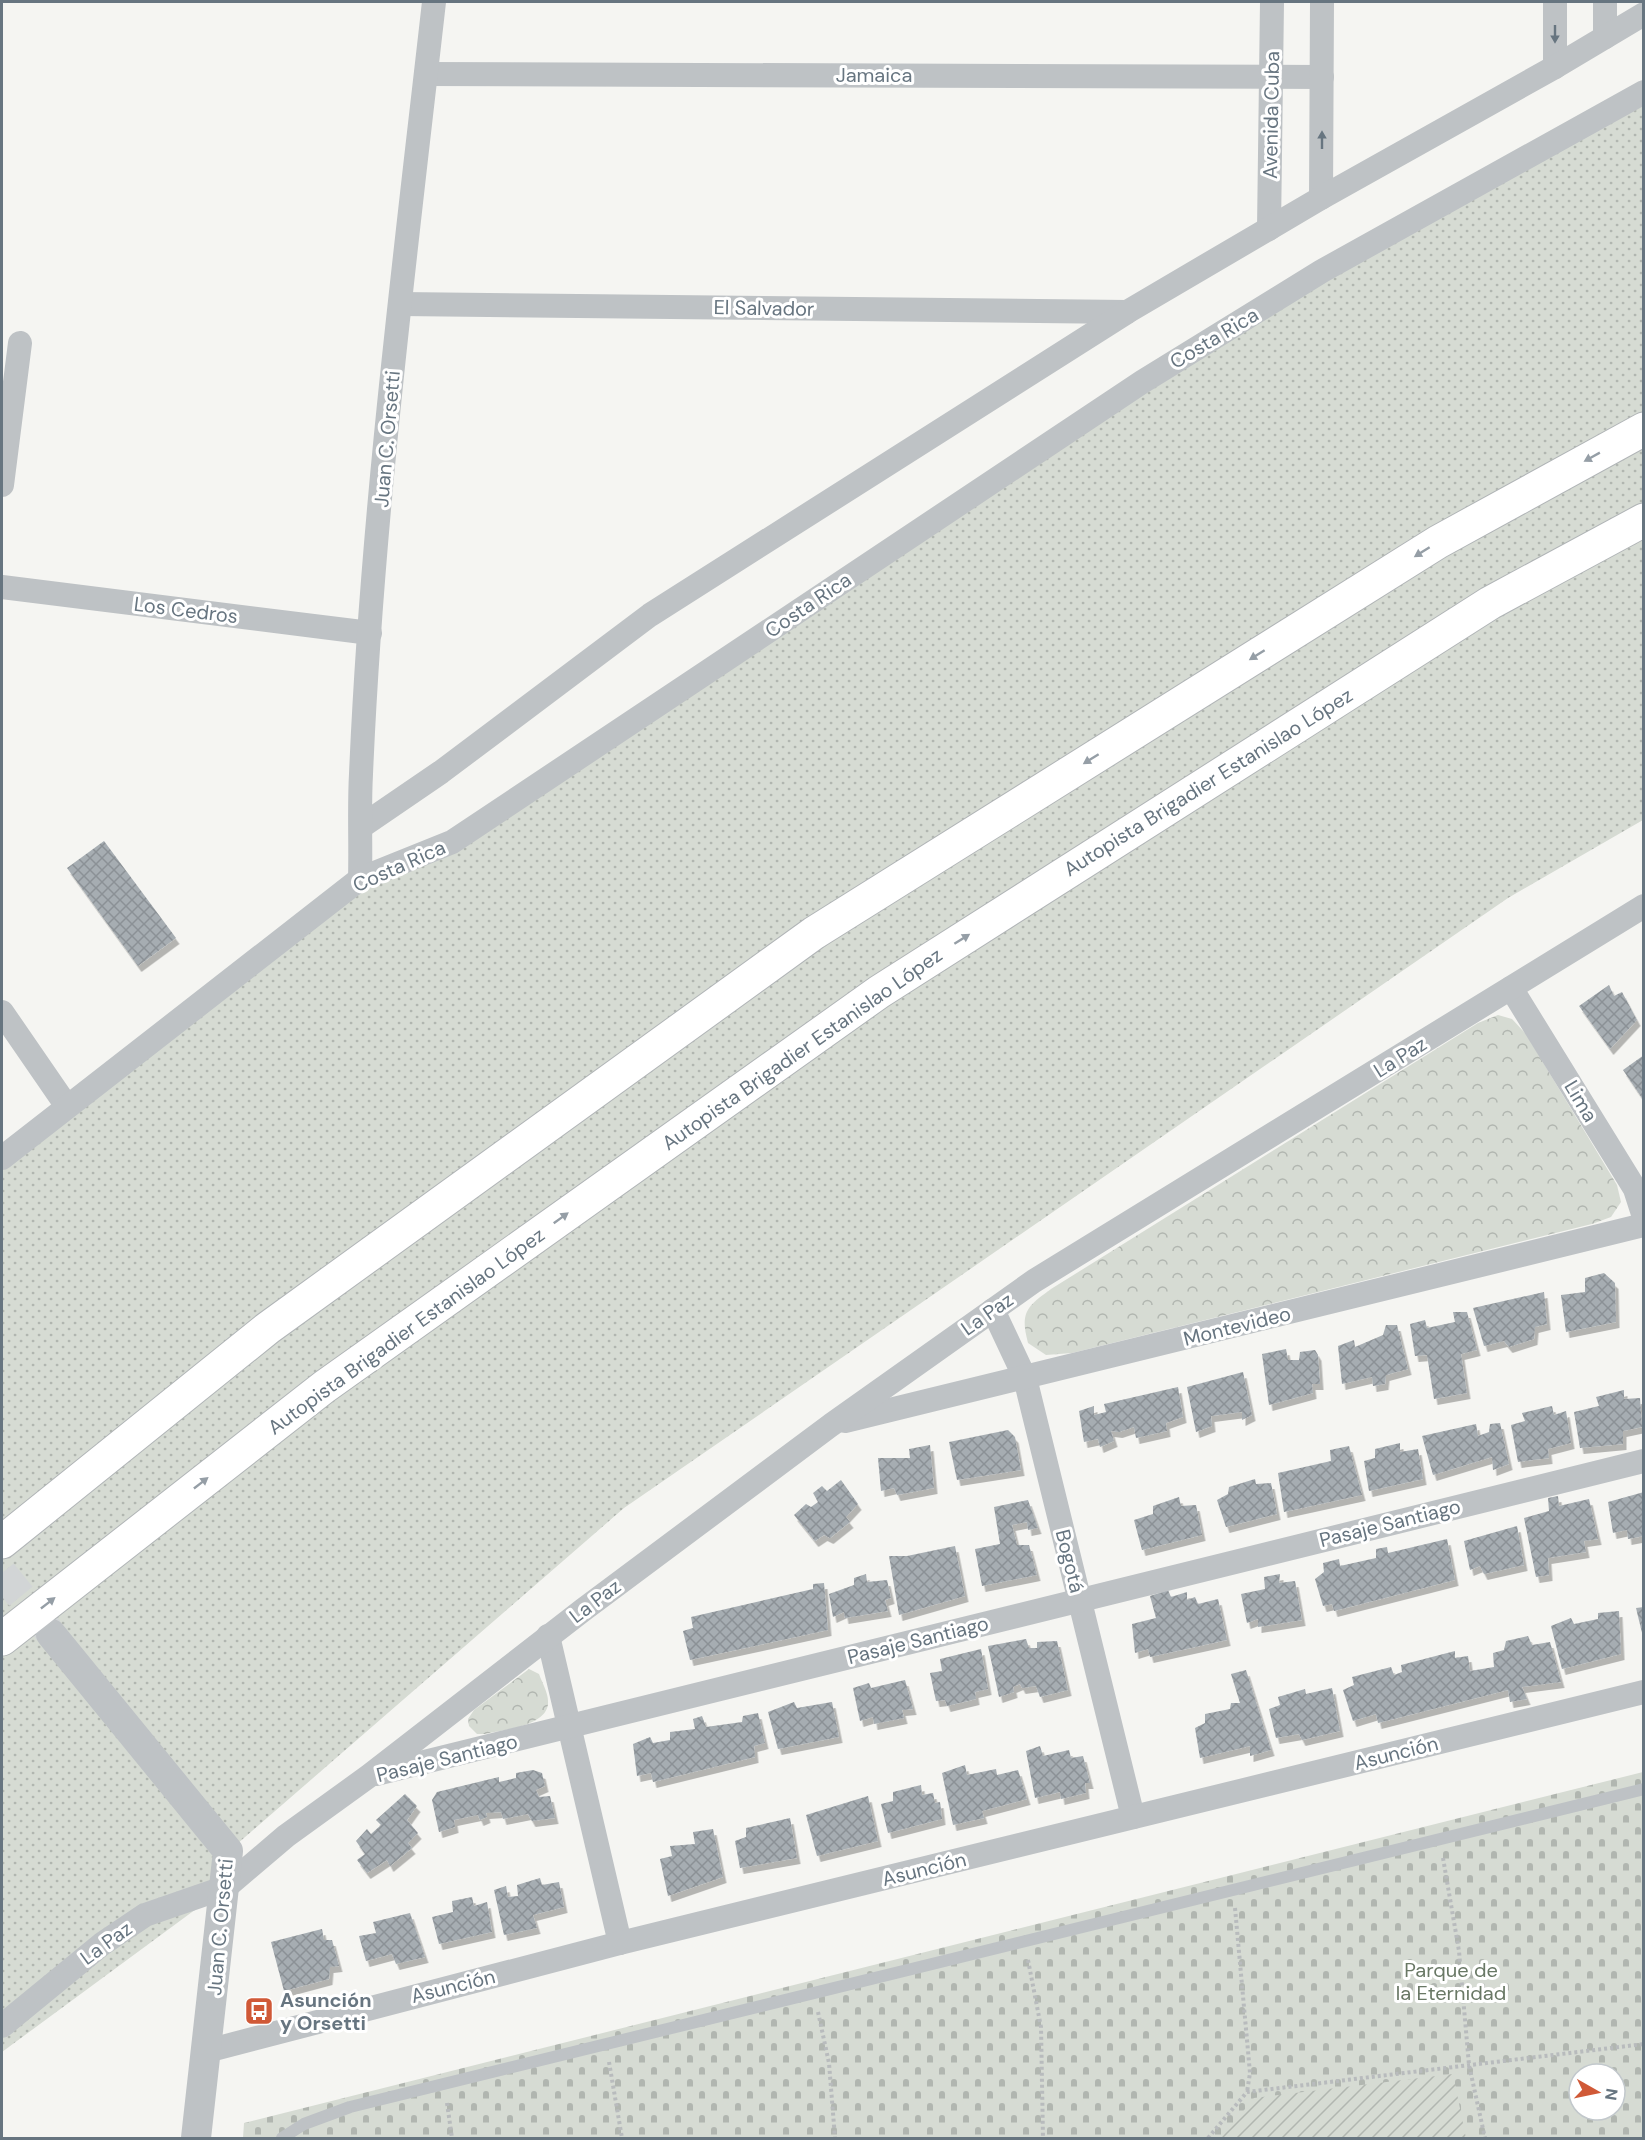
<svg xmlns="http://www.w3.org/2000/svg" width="1645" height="2140" font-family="'DM Sans',sans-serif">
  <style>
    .grass { fill: url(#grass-dots) }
    .cemetery { fill: url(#cemetery-stones); fill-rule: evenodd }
    .park { fill: url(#park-crowns) }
    .garden { fill: url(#garden-furrows) }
    .building { fill: url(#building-cross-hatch); filter: url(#shadow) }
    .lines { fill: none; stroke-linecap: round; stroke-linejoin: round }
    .tertiary-tunnel { stroke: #d2d5d6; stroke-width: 30; stroke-dasharray: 30 15; stroke-linecap: butt }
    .motorway-casing { stroke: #b1b5b7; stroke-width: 35 }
    .path { stroke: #b8bbbd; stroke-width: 4; stroke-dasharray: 3 3; stroke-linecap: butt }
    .service { stroke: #bec2c5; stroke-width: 12 }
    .minor { stroke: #bec2c5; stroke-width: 24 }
    .tertiary { stroke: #bec2c5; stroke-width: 30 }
    .motorway { stroke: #fff; stroke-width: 33 }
    .oneway { fill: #677580 }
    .oneway2 { fill: #959ea6 }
    .labels { text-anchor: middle; stroke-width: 6; stroke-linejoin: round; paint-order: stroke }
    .street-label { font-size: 20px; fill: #677580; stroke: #fff }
    .park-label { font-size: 20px; fill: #697865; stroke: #fff }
    .poi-label { font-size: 20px; font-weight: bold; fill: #677580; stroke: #fff; text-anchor: start }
  </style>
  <defs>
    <pattern id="grass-dots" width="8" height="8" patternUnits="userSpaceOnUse" patternTransform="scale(1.5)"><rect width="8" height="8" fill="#d6dbd3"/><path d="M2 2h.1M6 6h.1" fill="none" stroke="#b1b6b0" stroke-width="1.8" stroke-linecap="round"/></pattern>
    <pattern id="cemetery-stones" width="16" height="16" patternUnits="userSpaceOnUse" patternTransform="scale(1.5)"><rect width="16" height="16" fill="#d6dbd3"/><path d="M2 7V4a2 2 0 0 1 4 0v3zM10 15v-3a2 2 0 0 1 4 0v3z" fill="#b1b6b0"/></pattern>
    <pattern id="park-crowns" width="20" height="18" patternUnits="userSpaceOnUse" patternTransform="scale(1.5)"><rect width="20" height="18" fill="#d6dbd3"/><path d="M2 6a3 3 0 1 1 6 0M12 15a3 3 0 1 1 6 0" fill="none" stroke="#b1b6b0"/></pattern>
    <pattern id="garden-furrows" width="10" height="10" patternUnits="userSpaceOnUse" patternTransform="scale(1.5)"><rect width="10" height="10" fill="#d6dbd3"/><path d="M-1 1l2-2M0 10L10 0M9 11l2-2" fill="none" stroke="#b1b6b0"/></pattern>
    <pattern id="building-cross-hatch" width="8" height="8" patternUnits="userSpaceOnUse" patternTransform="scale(1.5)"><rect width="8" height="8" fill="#a6adb2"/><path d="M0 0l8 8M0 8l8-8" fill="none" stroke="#8b9196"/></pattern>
    <filter id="shadow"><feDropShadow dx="3.5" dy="6" stdDeviation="0" flood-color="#0004"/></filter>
  </defs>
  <rect width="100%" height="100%" fill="#f5f5f2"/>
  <!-- grass -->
  <polygon class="grass" points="1643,92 1643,820 1508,898 624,1508 229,1851 226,1887 2,2052 2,1158 360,879 452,842 1142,382"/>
  <!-- cemetery -->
  <path class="cemetery" d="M1643,1772V2138H243L244,2123ZM1579,2074H1615V2110H1579Z"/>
  <!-- park -->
  <g class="park">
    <path d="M1498,1015L1512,1019L1526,1034L1617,1185L1621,1202L1611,1217L1592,1224L1072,1353L1046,1355L1028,1343C1020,1313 1026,1307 1051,1289L1478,1023Z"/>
    <path d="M529,1669L539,1674C542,1682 548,1693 548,1701C550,1726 502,1730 485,1734H477L469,1726L468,1719L474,1710Z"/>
  </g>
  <!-- garden -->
  <polygon class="garden" points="1453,2074 1466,2138 1221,2138 1254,2098"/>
  <!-- building -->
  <g class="building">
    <polygon points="104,841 176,938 138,966 67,868"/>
    <polygon points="1609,985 1614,996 1622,992 1637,1020 1610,1049 1579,1006"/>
    <polygon points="1644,1055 1644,1101 1623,1070"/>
    <polygon points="1604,1273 1615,1283 1616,1322 1566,1332 1561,1295 1585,1292 1585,1278"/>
    <polygon points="1544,1292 1547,1324 1535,1327 1534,1339 1509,1347 1504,1341 1484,1346 1473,1308"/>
    <polygon points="1453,1312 1467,1312 1477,1350 1461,1354 1467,1393 1434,1399 1427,1355 1415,1356 1410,1324 1425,1320 1427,1328 1455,1322"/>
    <polygon points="1386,1325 1397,1325 1408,1369 1386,1375 1385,1384 1373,1386 1372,1377 1342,1384 1338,1346 1354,1340 1355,1347 1383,1335"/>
    <polygon points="1286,1349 1288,1360 1299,1360 1300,1352 1315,1350 1318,1355 1320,1384 1312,1384 1313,1393 1269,1405 1262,1354"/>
    <polygon points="1243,1372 1252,1415 1242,1420 1242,1412 1211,1416 1212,1426 1196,1432 1187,1387"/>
    <polygon points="1178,1387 1183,1417 1166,1423 1167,1431 1136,1438 1134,1427 1119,1432 1111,1431 1114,1441 1100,1447 1098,1439 1084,1442 1079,1411 1094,1406 1094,1415 1106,1412 1104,1404"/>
    <polygon points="1624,1390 1624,1399 1640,1398 1642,1427 1623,1431 1623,1444 1580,1448 1574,1412 1599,1406 1596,1397"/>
    <polygon points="1552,1406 1554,1415 1566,1411 1571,1443 1548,1449 1549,1458 1518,1462 1511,1425 1525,1421 1522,1413"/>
    <polygon points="1500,1423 1509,1464 1493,1470 1492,1457 1433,1475 1422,1436 1476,1424 1478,1436 1489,1432 1490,1424"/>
    <polygon points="1008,1430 1015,1437 1021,1470 957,1480 949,1442"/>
    <polygon points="1400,1443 1400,1452 1418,1449 1423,1479 1369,1491 1364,1461 1375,1458 1375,1449"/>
    <polygon points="930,1445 934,1488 897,1495 894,1488 881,1491 878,1458 910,1458 909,1449"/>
    <polygon points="1349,1446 1362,1495 1284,1512 1278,1473 1331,1461 1330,1450"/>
    <polygon points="1255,1479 1256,1484 1271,1483 1277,1514 1226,1527 1217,1500 1228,1494 1229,1487"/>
    <polygon points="841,1480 858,1504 846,1517 850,1522 830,1538 824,1535 815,1541 794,1515 806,1504 811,1507 818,1502 813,1493 822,1486 827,1491"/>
    <polygon points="1644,1492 1644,1536 1628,1539 1627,1530 1613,1533 1608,1502"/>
    <polygon points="1558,1496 1559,1506 1589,1499 1598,1539 1584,1541 1586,1552 1548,1558 1549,1575 1536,1577 1524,1518 1549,1511 1548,1498"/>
    <polygon points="1179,1497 1181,1506 1196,1505 1202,1535 1142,1550 1134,1520 1153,1514 1153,1506"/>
    <polygon points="1028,1500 1038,1528 1028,1530 1027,1522 1012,1525 1017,1545 1029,1545 1037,1575 982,1586 975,1549 1000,1544 994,1507"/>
    <polygon points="1517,1526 1524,1565 1484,1574 1480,1566 1470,1570 1464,1541"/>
    <polygon points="1447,1539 1455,1580 1334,1611 1332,1604 1323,1606 1315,1579 1324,1572 1323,1563 1339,1559 1340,1566 1376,1558 1376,1549 1387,1547 1388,1553"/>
    <polygon points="955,1546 965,1596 899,1615 889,1556 907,1556"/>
    <polygon points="866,1574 867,1582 887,1580 891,1598 885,1600 888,1611 845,1618 844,1612 833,1617 829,1594 854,1585 854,1578"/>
    <polygon points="1280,1574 1279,1583 1295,1581 1302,1620 1258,1627 1258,1619 1247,1623 1241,1594 1265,1589 1264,1577"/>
    <polygon points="824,1583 828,1630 690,1660 683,1631 693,1628 691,1617 813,1589 813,1584"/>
    <polygon points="1168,1590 1171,1597 1187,1592 1187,1600 1195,1597 1198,1604 1218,1599 1227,1640 1150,1657 1148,1649 1135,1653 1132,1624 1156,1618 1150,1596"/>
    <polygon points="1644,1607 1644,1637 1643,1637 1636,1608"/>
    <polygon points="1619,1611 1621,1654 1562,1669 1551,1626 1571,1618 1574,1624 1598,1619 1598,1613"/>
    <polygon points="1528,1636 1532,1645 1550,1642 1561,1682 1522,1687 1527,1699 1510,1702 1508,1690 1378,1723 1376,1714 1353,1721 1343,1690 1354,1685 1352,1677 1391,1667 1394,1675 1402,1672 1401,1665 1455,1651 1455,1658 1468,1656 1470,1671 1494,1667 1493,1653 1504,1650 1506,1641"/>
    <polygon points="1026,1639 1029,1648 1037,1648 1037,1642 1057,1641 1068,1690 1040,1697 1036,1686 1022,1688 1020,1684 1013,1687 1014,1692 999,1697 988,1646"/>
    <polygon points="981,1649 988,1689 975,1692 976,1699 947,1706 945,1700 936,1701 930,1673 942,1671 940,1659"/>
    <polygon points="1246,1670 1271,1750 1250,1756 1250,1746 1200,1758 1195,1728 1205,1723 1205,1714 1230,1709 1231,1703 1240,1703 1231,1674"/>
    <polygon points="905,1680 913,1709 902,1710 904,1718 874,1724 873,1717 860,1721 853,1688 869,1683 871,1688"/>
    <polygon points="1332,1688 1340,1731 1302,1740 1299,1734 1276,1738 1269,1709 1280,1705 1278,1697 1305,1689 1306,1694"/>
    <polygon points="794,1702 797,1708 832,1702 839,1737 778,1749 768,1712"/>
    <polygon points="758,1713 765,1743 754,1746 755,1757 653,1782 651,1773 637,1776 633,1744 650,1737 653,1743 670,1740 670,1732 695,1729 693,1719 702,1716 706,1727 742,1722 743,1716"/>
    <polygon points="1040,1746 1043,1756 1069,1750 1071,1758 1083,1756 1090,1783 1085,1783 1086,1793 1061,1799 1060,1792 1035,1798 1026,1751"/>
    <polygon points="965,1765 967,1775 996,1769 997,1775 1018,1770 1027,1799 982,1811 984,1818 953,1825 942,1773"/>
    <polygon points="533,1770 542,1773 545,1786 536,1790 539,1797 550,1796 555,1818 532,1821 528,1814 503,1819 501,1812 486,1813 487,1817 480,1820 478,1815 454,1820 455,1827 439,1832 432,1800 437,1792 499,1777 499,1782 516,1778 516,1773"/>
    <polygon points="921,1785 922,1795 933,1793 935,1803 940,1802 942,1819 888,1833 881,1804 893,1801 893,1792"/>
    <polygon points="405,1794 417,1806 407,1820 418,1833 408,1843 412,1848 390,1866 387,1860 367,1873 357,1860 365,1854 356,1841 367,1829 371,1834 381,1825 376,1820"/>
    <polygon points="868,1796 878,1841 817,1856 806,1815"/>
    <polygon points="790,1818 797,1858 740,1868 735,1841 746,1837 746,1828"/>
    <polygon points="713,1829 723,1877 668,1896 660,1859 672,1856 670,1846 695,1844 693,1832"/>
    <polygon points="540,1878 542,1885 559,1882 564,1907 533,1915 537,1928 504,1935 494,1890 506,1886 508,1897 518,1896 517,1885"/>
    <polygon points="472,1897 474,1906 487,1902 492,1932 439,1944 432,1917 453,1912 452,1901"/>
    <polygon points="410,1913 425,1957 396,1964 392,1954 366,1961 359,1936 376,1933 373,1922"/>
    <polygon points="322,1929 324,1940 332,1940 339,1966 330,1967 329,1979 284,1991 271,1942"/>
  </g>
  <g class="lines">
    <!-- tertiary-tunnel -->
    <polyline class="tertiary-tunnel" points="2,1573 49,1631"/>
    <!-- motorway casing -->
    <g class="motorway-casing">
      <g id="motorway">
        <polyline points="2,1542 268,1328 814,933 1438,542 1644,429"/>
        <polyline points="2,1639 324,1387 879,992 1490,603 1644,520"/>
      </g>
    </g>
    <!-- path -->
    <g class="path">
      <polyline points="1443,1858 1459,1951 1469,2065 1485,2138"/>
      <polyline points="1235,1908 1250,2073 1247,2092"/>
      <polyline points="1028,1960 1041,2027 1043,2138"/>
      <polyline points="818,2012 829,2063 835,2138"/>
      <polyline points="609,2062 622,2138"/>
      <polyline points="447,2103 452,2138"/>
      <polyline points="1208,2138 1247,2092 1644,2044"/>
    </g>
    <!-- service -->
    <polyline class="service" points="282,2138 304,2124 350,2107 1644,1789"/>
    <!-- minor -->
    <g class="minor">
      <polyline points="1555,2 1555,67"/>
      <polyline points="1605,2 1605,37"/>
      <polyline points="426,74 1322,77"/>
      <polyline points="1321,198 1322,2"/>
      <polyline points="1269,229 1272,2"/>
      <polyline points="401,304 1127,312"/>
      <polyline points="2,485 20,343"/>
      <polyline points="2,587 370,633"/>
      <polyline points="362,826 441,772 650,615 1127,312 1321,198 1555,67 1644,14"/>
      <path d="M360,879C361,844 359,809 361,774C372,516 405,258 434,2"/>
      <polyline points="1511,988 1635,1189 1644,1217"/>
      <polyline points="2,1012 66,1105"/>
      <polyline points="2,1158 360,879 452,842 1142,382 1322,271 1644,92"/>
      <polyline points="993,1310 1025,1378 1133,1817"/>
      <polyline points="845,1421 1644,1225"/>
      <polyline points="548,1636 620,1943"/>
      <polyline points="376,1774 1644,1461"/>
      <polyline points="2,2026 102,1944 145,1915 226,1887 286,1836 369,1776 583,1610 831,1425 1034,1281 1644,906"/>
      <polyline points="207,2051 620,1943 1644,1692"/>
    </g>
    <!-- tertiary -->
    <polyline class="tertiary" points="51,1634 228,1851 196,2138"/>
    <!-- motorway -->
    <use href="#motorway" class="motorway"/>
  </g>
  <!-- one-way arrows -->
  <defs><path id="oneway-solid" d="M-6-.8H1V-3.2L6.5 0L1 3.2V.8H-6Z" transform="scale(1.5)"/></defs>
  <g class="oneway">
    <use href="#oneway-solid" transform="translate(1555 34) rotate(90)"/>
    <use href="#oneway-solid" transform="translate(1322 140) rotate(-90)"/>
  </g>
  <g class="oneway2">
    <use href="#oneway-solid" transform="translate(1592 457) rotate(151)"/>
    <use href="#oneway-solid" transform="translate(1422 552) rotate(148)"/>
    <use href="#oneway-solid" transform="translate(1257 655) rotate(148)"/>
    <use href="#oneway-solid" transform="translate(1091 759) rotate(148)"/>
    <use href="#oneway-solid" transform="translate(962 939) rotate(-32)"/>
    <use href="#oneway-solid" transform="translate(561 1218) rotate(-36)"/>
    <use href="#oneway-solid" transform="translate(201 1483) rotate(-38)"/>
    <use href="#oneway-solid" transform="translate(48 1603) rotate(-38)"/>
  </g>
  <!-- icons -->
  <defs>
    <g id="bus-square" transform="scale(1.5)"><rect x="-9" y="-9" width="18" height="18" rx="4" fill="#d05937" stroke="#fff"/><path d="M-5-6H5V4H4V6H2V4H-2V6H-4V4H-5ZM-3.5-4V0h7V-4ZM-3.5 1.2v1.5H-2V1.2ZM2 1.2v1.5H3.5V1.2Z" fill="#fff"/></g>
  </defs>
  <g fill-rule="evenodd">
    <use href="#bus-square" x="259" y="2011"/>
  </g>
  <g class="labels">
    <!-- street labels -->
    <g class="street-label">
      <text x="874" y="82">Jamaica</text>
      <text transform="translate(1271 115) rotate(-89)" y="7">Avenida Cuba</text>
      <text transform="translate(764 308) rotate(1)" y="7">El Salvador</text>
      <text transform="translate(1214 338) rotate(-31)" y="7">Costa Rica</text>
      <text transform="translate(387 439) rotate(-85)" y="7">Juan C. Orsetti</text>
      <text transform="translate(808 605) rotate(-34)" y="7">Costa Rica</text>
      <text transform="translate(186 610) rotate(7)" y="7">Los Cedros</text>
      <text transform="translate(1208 782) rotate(-32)" y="7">Autopista Brigadier Estanislao López</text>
      <text transform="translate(399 866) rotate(-24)" y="7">Costa Rica</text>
      <text transform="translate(802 1049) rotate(-35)" y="7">Autopista Brigadier Estanislao López</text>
      <text transform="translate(1400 1057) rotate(-32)" y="7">La Paz</text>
      <text transform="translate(1581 1101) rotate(59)" y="7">Lima</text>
      <text transform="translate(987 1314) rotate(-35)" y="7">La Paz</text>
      <text transform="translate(1237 1326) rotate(-14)" y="7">Montevideo</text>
      <text transform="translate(406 1331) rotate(-36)" y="7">Autopista Brigadier Estanislao López</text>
      <text transform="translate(1390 1523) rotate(-14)" y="7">Pasaje Santiago</text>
      <text transform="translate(1070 1561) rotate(76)" y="7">Bogotá</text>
      <text transform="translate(595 1601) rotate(-37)" y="7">La Paz</text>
      <text transform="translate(918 1640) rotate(-14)" y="7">Pasaje Santiago</text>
      <text transform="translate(1396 1753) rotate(-14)" y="7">Asunción</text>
      <text transform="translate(447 1758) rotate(-14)" y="7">Pasaje Santiago</text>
      <text transform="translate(924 1869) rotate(-14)" y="7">Asunción</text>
      <text transform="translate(220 1927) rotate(-85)" y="7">Juan C. Orsetti</text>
      <text transform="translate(106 1943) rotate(-36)" y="7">La Paz</text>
      <text transform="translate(453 1986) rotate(-14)" y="7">Asunción</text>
    </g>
    <!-- park labels -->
    <g class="park-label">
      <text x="1451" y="1977">Parque de<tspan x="1451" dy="23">la Eternidad</tspan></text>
    </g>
    <!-- poi labels -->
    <g class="poi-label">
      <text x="280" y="2007">Asunción<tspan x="280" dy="23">y Orsetti</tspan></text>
    </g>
  </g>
  <!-- border -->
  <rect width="1645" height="2140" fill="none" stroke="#677580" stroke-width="6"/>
  <!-- north arrow -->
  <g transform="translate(1597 2092) rotate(99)"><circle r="28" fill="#ffffff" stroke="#c2c8cc" stroke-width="1.5"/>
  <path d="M0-4.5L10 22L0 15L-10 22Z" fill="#d05937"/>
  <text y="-9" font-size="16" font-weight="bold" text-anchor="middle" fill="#677580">N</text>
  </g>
</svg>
